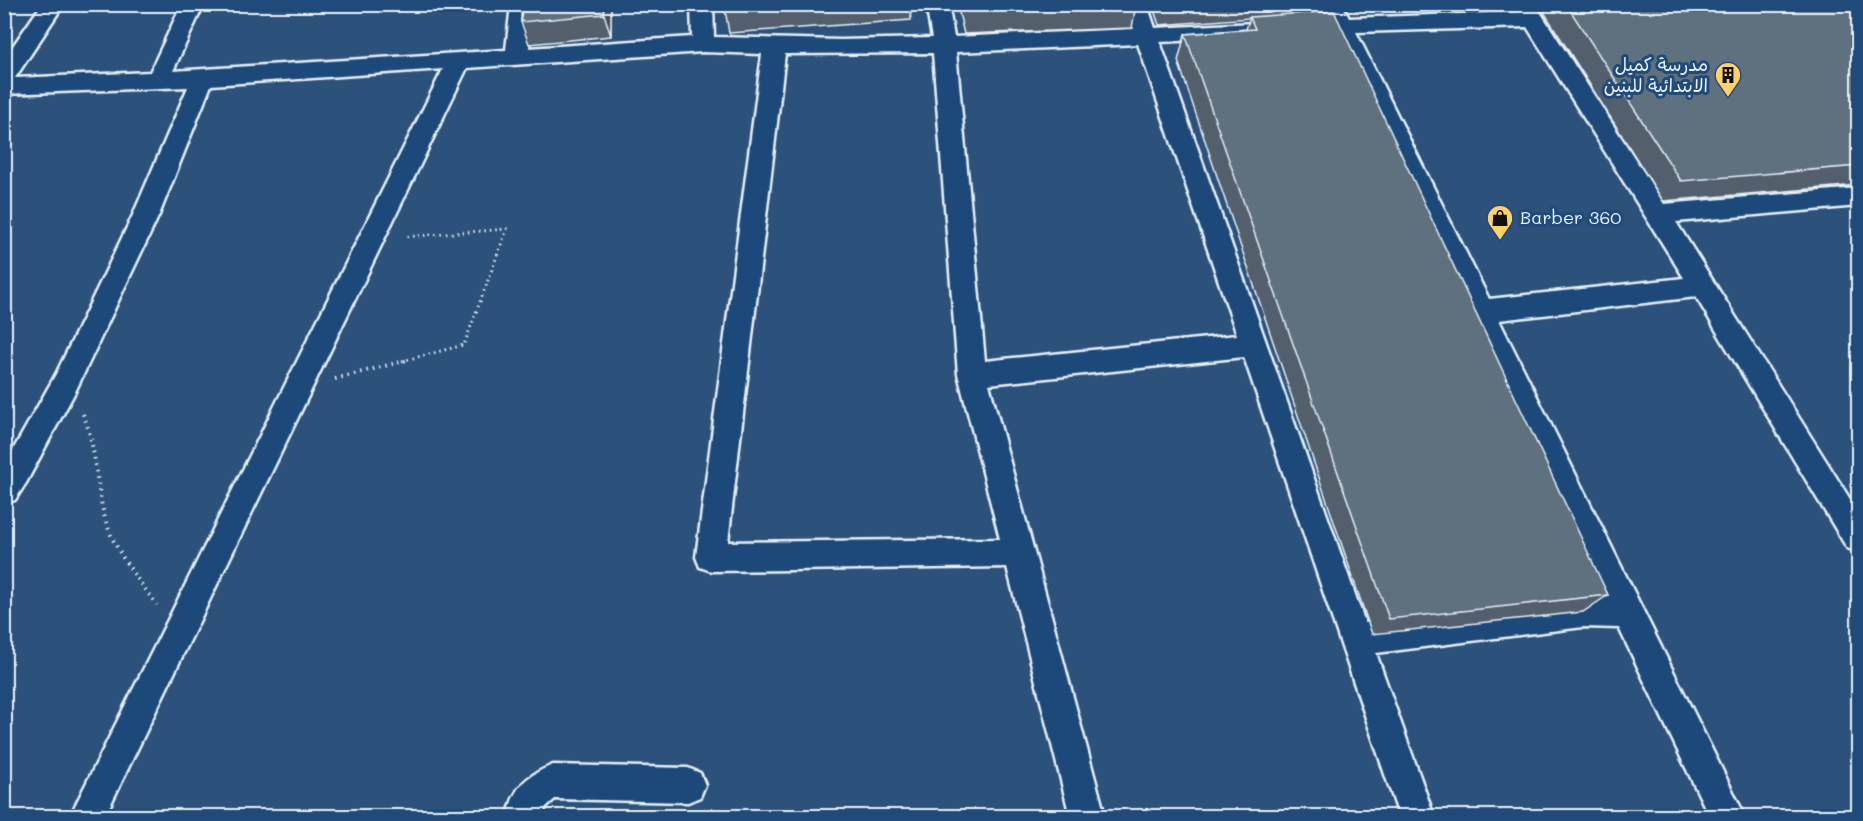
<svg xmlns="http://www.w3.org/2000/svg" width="1863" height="821" font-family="Mali,'Playpen Sans Arabic',sans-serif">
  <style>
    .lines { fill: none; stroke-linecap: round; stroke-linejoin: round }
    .street-casing { stroke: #e8f1f8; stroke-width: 5 }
    .path-far1 { stroke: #e8f1f8; stroke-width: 3; stroke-dasharray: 1.5 4; stroke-linecap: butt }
    .path { stroke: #e8f1f8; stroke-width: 4; stroke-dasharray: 1.5 5; stroke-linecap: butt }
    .street { fill: #1f4a7a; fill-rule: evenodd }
    .wall { fill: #525f6d; stroke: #e8f1f8; stroke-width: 1.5 }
    .shaded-wall { fill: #424e59; stroke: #e8f1f8; stroke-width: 1.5 }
    .building { fill: #5f6f7f; stroke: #e8f1f8; stroke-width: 1.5 }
    .labels { text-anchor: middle; stroke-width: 6; stroke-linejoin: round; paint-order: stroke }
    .poi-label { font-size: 18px; fill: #e8f1f8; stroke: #1f4a7a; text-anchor: end }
  </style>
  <rect width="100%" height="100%" fill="#2c517b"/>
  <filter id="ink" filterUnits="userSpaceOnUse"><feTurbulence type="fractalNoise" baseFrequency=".0167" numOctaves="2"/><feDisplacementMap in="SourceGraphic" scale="12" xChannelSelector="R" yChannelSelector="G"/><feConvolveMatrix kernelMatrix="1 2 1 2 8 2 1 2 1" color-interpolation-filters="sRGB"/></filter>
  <g filter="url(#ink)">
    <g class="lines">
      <!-- street casing -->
      <g class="street-casing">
        <g id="street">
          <path d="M42,4H64L15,78L150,72L182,4H204L173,71L506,50L511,4H533L529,48L692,37L691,4H713L714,37L841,40L932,38L926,4H948L954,37L1134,29L1125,4H1147L1155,28L1255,23L1263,25L1266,30L1263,35L1255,37L1160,42L1365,623L1583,597H1604L1334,33L1301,34L1293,32L1290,27L1293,22L1327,19L1320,4H1342L1349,18L1518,12L1513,4H1535L1664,204L1858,188V206L1676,222L1858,512V552L1847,548L1696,297L1499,320L1745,816H1709L1619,628L1583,627L1376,653L1434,816H1399L1244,357L989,384L1105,816H1070L1007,567L711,571L700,567L696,557L762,54L703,52L467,68L105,816H70L443,69L211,85L159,215L76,390L26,483L15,500L4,504V466L56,374L133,215L188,87L4,94V59ZM1527,27L1684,278L1489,299L1356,32ZM1138,44L1237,335L985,361L956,52ZM933,53L958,374L1000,539L728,542L785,54Z"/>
          <path d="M553,765L688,768L700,773L705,785L700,797L688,802L555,799L546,807L542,816H508C514,786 526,776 553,765Z"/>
        </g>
      </g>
      <!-- path-far1 -->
      <polyline class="path-far1" points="402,361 464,345 507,229 404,237"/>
      <!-- path -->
      <g class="path">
        <polyline points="335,379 408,360"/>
        <path d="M83,414C97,448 95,483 105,518C114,551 137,578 157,605"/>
      </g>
      <!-- street -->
      <use href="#street" class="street"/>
    </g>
    <!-- wall -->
    <g class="wall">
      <polygon points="522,4 611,4 611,36 529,44 521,22"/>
      <polygon points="724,4 911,4 911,20 729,33"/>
      <polygon points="957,4 1136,4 1132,28 964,34"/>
      <polygon points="1152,4 1318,4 1315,12 1608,595 1583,612 1372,634 1178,61 1185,34 1246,29 1250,18 1159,25"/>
      <polygon points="1353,4 1420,4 1356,10"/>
      <polygon points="1539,4 1858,4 1858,185 1663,201"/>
    </g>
    <!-- shaded-wall -->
    <polygon class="shaded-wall" points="604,4 611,4 611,36 604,14"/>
    <!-- building -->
    <g class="building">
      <polygon points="522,4 604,4 604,14 521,22"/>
      <polygon points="724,4 743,4 724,6"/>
      <polygon points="964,4 1034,4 965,7"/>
      <polygon points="1566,4 1858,4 1858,166 1681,181"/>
      <polygon points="1334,11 1608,595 1389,619 1185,34 1255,29 1250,17"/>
    </g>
  </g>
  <!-- icons -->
  <defs>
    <g id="building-pin" transform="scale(1.35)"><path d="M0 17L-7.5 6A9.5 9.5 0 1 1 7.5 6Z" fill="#ffd166" stroke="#1f4a7a"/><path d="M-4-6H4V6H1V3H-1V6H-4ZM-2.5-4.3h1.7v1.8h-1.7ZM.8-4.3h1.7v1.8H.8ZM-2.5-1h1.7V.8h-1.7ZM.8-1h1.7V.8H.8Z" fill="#111"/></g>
    <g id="shop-pin" transform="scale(1.35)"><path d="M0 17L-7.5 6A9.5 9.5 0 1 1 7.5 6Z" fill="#ffd166" stroke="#1f4a7a"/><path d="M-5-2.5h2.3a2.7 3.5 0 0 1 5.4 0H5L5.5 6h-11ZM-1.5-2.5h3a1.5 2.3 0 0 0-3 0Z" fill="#111"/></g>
  </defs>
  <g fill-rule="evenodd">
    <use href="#building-pin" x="1728" y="75"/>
    <use href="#shop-pin" x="1500" y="218"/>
  </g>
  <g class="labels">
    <!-- poi labels -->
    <g class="poi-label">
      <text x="1708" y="71">مدرسة كميل<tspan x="1708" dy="21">الابتدائية للبنين</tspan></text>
      <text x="1520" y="224" text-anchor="start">Barber 360</text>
    </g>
  </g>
  <!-- margin -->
  <rect width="1863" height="821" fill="none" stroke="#1f4a7a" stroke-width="24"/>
  <rect x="12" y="12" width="1839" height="797" fill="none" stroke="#e8f1f8" stroke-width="2" filter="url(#ink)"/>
</svg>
